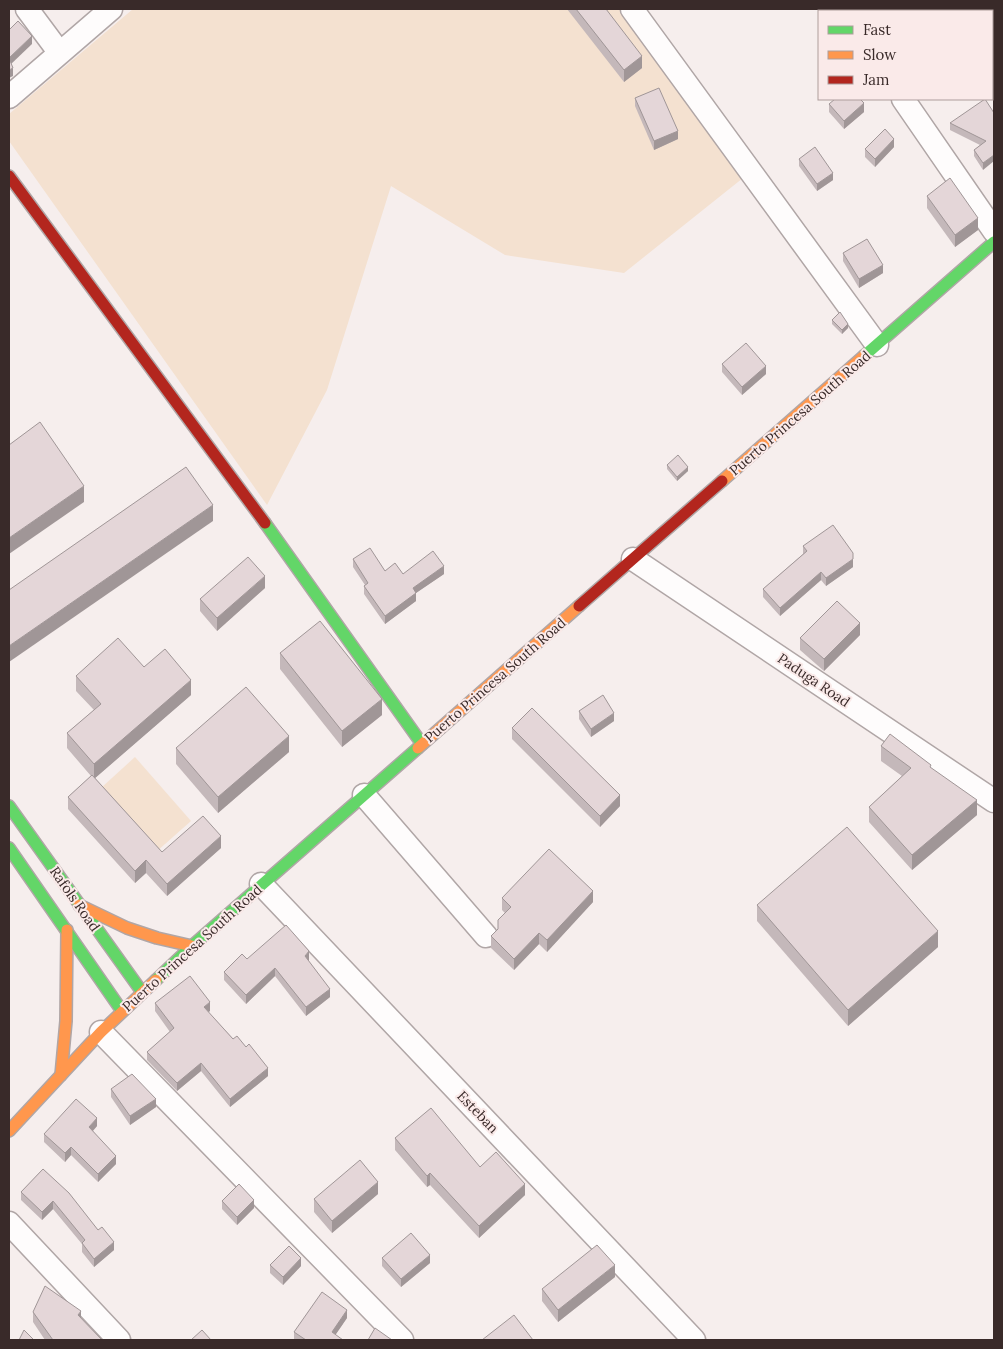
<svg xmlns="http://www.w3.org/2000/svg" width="1003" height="1349" font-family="Lora,serif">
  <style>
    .green { fill: #f4e1d0 }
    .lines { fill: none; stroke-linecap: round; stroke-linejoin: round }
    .street-casing { stroke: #b0a6a6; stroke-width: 25 }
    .fast-casing { stroke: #b0a6a6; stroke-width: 14 }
    .slow-casing { stroke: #b0a6a6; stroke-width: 14 }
    .jam-casing { stroke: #b0a6a6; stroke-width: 14 }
    .street { stroke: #fefcfc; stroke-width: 22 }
    .fast { stroke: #63d668; stroke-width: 11 }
    .slow { stroke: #ff974d; stroke-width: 11 }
    .jam { stroke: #b3261e; stroke-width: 11 }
    .wall { fill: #c4b8ba }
    .shaded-wall { fill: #a09697 }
    .building { fill: #e4d6d8; stroke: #a09697 }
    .labels { text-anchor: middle; stroke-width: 4; stroke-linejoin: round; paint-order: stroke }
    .street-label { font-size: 14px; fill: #392a29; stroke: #faeae9 }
  </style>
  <rect width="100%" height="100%" fill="#f6eeed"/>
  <!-- green -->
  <g class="green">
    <polygon points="133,9 627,9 743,178 624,273 505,255 391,186 327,390 267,505 9,141 9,114"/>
    <polygon points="135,757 191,821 156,852 101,788"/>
  </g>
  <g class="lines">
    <!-- street casing -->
    <g class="street-casing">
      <g id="street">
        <polyline points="27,9 59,52"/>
        <polyline points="632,9 877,345"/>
        <polyline points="841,9 843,11"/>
        <polyline points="9,97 111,9"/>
        <polyline points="903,99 994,231"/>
        <polyline points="633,559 994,801"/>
        <polyline points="364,795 486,936"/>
        <polyline points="261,884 694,1340"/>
        <polyline points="101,1032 402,1340"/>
        <polyline points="9,1223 119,1340"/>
      </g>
    </g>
    <!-- fast casing -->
    <g class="fast-casing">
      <g id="fast">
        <polyline points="864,356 994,242"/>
        <polyline points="265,523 422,744"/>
        <polyline points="9,806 142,992"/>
        <polyline points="9,848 122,1011"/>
        <polyline points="156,980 192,946 418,748"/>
      </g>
    </g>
    <!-- slow casing -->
    <g class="slow-casing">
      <g id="slow">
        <polyline points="722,481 864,356"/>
        <polyline points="418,748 579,606"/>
        <polyline points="79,905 127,928 157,938 192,946"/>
        <polyline points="61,1075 66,1021 67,930"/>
        <polyline points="9,1131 101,1032 156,980"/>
      </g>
    </g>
    <!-- jam casing -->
    <g class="jam-casing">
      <g id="jam">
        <polyline points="9,176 265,523"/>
        <polyline points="579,606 722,481"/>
      </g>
    </g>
    <!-- street -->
    <use href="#street" class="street"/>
    <!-- fast -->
    <use href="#fast" class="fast"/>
    <!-- slow -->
    <use href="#slow" class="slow"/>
    <!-- jam -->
    <use href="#jam" class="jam"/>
  </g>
  <!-- wall -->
  <g class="wall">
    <polygon points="567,9 606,9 642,68 624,82"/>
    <polygon points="942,9 969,9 966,11 943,11"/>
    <polygon points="983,9 994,9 994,22 992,19 992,11 985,11"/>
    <polygon points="635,98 678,139 654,150 635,106"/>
    <polygon points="829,104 864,112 844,129 829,112"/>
    <polygon points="994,113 983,170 974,156 974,150 980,145 950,130 950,123"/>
    <polygon points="894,147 875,167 865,157 865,149"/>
    <polygon points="799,159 833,180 817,191 799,166"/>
    <polygon points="927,196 978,230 955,247 927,208"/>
    <polygon points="843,253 883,273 859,288 843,261"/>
    <polygon points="832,320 848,328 842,334 832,324"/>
    <polygon points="722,364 766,374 742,395 722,372"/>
    <polygon points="667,465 688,471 677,481 667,469"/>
    <polygon points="803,546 853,567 826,586 821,580 780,616 763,597 763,589 803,554"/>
    <polygon points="353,559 385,571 403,574 444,574 416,593 416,601 385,624 364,594 364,586 365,585 353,567"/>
    <polygon points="265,588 217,631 200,611 200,599"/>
    <polygon points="860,635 824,671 800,650 800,638"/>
    <polygon points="280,653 382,715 342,747 280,669"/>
    <polygon points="144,667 191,695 95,778 162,852 221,848 167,896 146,873 135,883 68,809 68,797 91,776 67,748 67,733 94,710 76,691 76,676"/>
    <polygon points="579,711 614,721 591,737 579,719"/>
    <polygon points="512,728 620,806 600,827 512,739"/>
    <polygon points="881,746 931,768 977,815 912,870 869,822 869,807 902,776 881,761"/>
    <polygon points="176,748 289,752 218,813 176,764"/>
    <polygon points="502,898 593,902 547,952 539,944 514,970 491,948 491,936 498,930 505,913 502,910"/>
    <polygon points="757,905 938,947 848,1026 757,921"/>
    <polygon points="247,959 309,960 308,961 330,997 306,1016 275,976 246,1004 224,980 224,972"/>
    <polygon points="155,1003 210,1011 208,1012 268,1076 230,1107 201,1071 177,1091 147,1060 147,1052 170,1032 155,1011"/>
    <polygon points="111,1089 156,1107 130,1125 111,1097"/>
    <polygon points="97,1126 93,1131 116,1164 98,1182 71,1155 65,1162 44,1142 44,1134"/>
    <polygon points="395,1138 525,1195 479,1238 430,1185 427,1187 395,1150"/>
    <polygon points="43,1169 98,1230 114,1250 94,1267 82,1252 82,1244 53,1209 42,1220 21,1200 21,1192"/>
    <polygon points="378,1194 332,1233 314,1212 314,1199"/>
    <polygon points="222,1201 254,1208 237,1225 222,1209"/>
    <polygon points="382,1258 430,1263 401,1287 382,1266"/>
    <polygon points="270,1265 301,1266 283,1285 270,1273"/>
    <polygon points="615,1277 558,1322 542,1301 542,1289"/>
    <polygon points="33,1312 81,1319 102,1340 45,1340 33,1322"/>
    <polygon points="347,1318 335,1335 343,1340 294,1340 294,1332"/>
  </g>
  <!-- shaded-wall -->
  <g class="shaded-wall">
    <polygon points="957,9 969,9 966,11 953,11"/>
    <polygon points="32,36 32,44 9,66 9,58"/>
    <polygon points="642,56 642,68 624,82 624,70"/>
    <polygon points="13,68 13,76 9,78 9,70"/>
    <polygon points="864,103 864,112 844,129 844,121"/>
    <polygon points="678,131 678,139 654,150 654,141"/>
    <polygon points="894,139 894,147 875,167 875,159"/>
    <polygon points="994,155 994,161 983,170 983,163"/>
    <polygon points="833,173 833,180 817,191 817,184"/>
    <polygon points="978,218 978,230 955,247 955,235"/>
    <polygon points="883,265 883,273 859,288 859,279"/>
    <polygon points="848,324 848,328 842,334 842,330"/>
    <polygon points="766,366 766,374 742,395 742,387"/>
    <polygon points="688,467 688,471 677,481 677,477"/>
    <polygon points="84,486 84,502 9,554 9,538"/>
    <polygon points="213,505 213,521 9,662 9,646"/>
    <polygon points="853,559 853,567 826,586 826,578"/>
    <polygon points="444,566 444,574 416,593 416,601 385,624 385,616 413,588"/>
    <polygon points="821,572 821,580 780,616 780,608"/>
    <polygon points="265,576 265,588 217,631 217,618"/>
    <polygon points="860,623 860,635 824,671 824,659"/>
    <polygon points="191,680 191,695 94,779 94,764"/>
    <polygon points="382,699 382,715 342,747 342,731"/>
    <polygon points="614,713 614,721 591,737 591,729"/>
    <polygon points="289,736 289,752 218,813 218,797"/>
    <polygon points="620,795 620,806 600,827 600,816"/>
    <polygon points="977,800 977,815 912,870 912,855"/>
    <polygon points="221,836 221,848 167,896 167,884"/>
    <polygon points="146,860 146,873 135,883 135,871"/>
    <polygon points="593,891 593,902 547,952 547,940"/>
    <polygon points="938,931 938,947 848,1026 848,1010"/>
    <polygon points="539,933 539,944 514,970 514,959"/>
    <polygon points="309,951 309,960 305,964 305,956"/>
    <polygon points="275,968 275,976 246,1004 246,995"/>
    <polygon points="330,989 330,997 306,1016 306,1007"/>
    <polygon points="210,1002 210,1011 204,1015 204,1007"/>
    <polygon points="201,1063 201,1071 177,1091 177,1083"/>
    <polygon points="268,1068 268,1076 230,1107 230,1099"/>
    <polygon points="156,1099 156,1107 130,1125 130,1116"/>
    <polygon points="97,1118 97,1126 89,1135 89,1127"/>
    <polygon points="71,1147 71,1155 65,1162 65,1153"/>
    <polygon points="116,1156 116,1164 98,1182 98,1174"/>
    <polygon points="430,1173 430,1185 427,1187 427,1176"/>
    <polygon points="378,1182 378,1194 332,1233 332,1221"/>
    <polygon points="525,1184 525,1195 479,1238 479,1226"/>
    <polygon points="254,1200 254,1208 237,1225 237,1217"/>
    <polygon points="53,1201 53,1209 42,1220 42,1212"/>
    <polygon points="114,1242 114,1250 94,1267 94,1259"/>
    <polygon points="430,1255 430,1263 401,1287 401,1279"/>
    <polygon points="301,1258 301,1266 283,1285 283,1277"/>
    <polygon points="615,1265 615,1277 558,1322 558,1310"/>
    <polygon points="347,1310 347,1318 332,1340 332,1332"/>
    <polygon points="81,1311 81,1321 78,1315"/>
  </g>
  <!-- building -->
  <g class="building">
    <polygon points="576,9 606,9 642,56 624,70"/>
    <polygon points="948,9 957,9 953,11 950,11"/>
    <polygon points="18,21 32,36 9,58 13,68 9,70 9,30"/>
    <polygon points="659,88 678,131 654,141 635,98"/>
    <polygon points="835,99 860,99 864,103 844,121 829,104"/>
    <polygon points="985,99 994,113 994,155 983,163 974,150 986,141 950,123"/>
    <polygon points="885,129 894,139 875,159 865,149"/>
    <polygon points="815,147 833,173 817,184 799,159"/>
    <polygon points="950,178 978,218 955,235 927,196"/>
    <polygon points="867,239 883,265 859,279 843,253"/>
    <polygon points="840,312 848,324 842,330 832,320"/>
    <polygon points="746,343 766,366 742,387 722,364"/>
    <polygon points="40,422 84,486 9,538 9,445"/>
    <polygon points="678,455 688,467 677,477 667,465"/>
    <polygon points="186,467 213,505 9,646 9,590"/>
    <polygon points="833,525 853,553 853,559 826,578 821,572 780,608 763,589 807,551 803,546"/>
    <polygon points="370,548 385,571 395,563 403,574 433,551 444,566 413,588 416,593 385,616 364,586 368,583 353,559"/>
    <polygon points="248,557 265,576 217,618 200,599"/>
    <polygon points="837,601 860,623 824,659 800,638"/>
    <polygon points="320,621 382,699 342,731 280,653"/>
    <polygon points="118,638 144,667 165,649 191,680 94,764 67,733 101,704 76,676"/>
    <polygon points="246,687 289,736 218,797 176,748"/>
    <polygon points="603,695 614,713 591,729 579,711"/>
    <polygon points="532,708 620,795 600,816 512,728"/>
    <polygon points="890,734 931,765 930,767 977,800 912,855 869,807 911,768 881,746"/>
    <polygon points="92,775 162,852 203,816 221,836 167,884 146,860 135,871 68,797"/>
    <polygon points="847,827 938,931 848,1010 757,905"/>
    <polygon points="549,849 593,891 547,940 539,933 514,959 491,936 498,929 498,920 511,907 502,898"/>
    <polygon points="286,925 309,951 305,956 330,989 306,1007 275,968 246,995 224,972 242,954 247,959"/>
    <polygon points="190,976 210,1002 204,1007 233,1039 237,1036 246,1047 249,1044 268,1068 230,1099 201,1063 177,1083 147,1052 174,1028 155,1003"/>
    <polygon points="132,1074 156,1099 130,1116 111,1089"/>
    <polygon points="76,1099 97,1118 89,1127 116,1156 98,1174 71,1147 65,1153 44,1134"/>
    <polygon points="431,1108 480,1167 496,1152 525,1184 479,1226 430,1173 427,1176 395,1138"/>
    <polygon points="360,1160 378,1182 332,1221 314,1199"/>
    <polygon points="43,1169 69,1193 98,1230 102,1227 114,1242 94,1259 82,1243 85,1240 53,1201 42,1212 21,1192"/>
    <polygon points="239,1184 254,1200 237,1217 222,1201"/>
    <polygon points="411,1233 430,1255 401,1279 382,1258"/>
    <polygon points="597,1245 615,1265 558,1310 542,1289"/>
    <polygon points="289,1246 301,1258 283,1277 270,1265"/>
    <polygon points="45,1286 81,1311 78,1315 102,1340 53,1340 33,1312"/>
    <polygon points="322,1292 347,1310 332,1332 343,1340 306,1340 294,1332"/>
    <polygon points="514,1315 533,1340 482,1340"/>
    <polygon points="375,1328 392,1340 368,1340"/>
    <polygon points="24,1330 34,1340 19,1340"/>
    <polygon points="202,1330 211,1340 191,1340"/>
  </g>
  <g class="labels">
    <!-- street labels -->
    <g class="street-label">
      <text transform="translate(800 413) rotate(-41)" y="5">Puerto Princesa South Road</text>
      <text transform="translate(495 680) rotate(-41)" y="5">Puerto Princesa South Road</text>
      <text transform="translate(814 680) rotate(34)" y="5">Paduga Road</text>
      <text transform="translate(75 899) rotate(55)" y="5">Rafols Road</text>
      <text transform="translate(192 948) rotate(-42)" y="5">Puerto Princesa South Road</text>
      <text transform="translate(478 1112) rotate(46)" y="5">Esteban</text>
    </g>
  </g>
  <!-- border -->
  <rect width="1003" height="1349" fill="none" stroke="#392a29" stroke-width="20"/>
  <!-- legend -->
  <rect x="818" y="10" width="175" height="90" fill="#faeae9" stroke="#ad9d9c"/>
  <rect x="828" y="26" width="25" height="8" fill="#63d668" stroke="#ad9d9c"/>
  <text x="863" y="35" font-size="15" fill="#392a29">Fast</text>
  <rect x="828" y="51" width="25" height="8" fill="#ff974d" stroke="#ad9d9c"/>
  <text x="863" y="60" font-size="15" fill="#392a29">Slow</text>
  <rect x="828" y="76" width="25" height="8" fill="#b3261e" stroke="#ad9d9c"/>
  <text x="863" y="85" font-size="15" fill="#392a29">Jam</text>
</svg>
